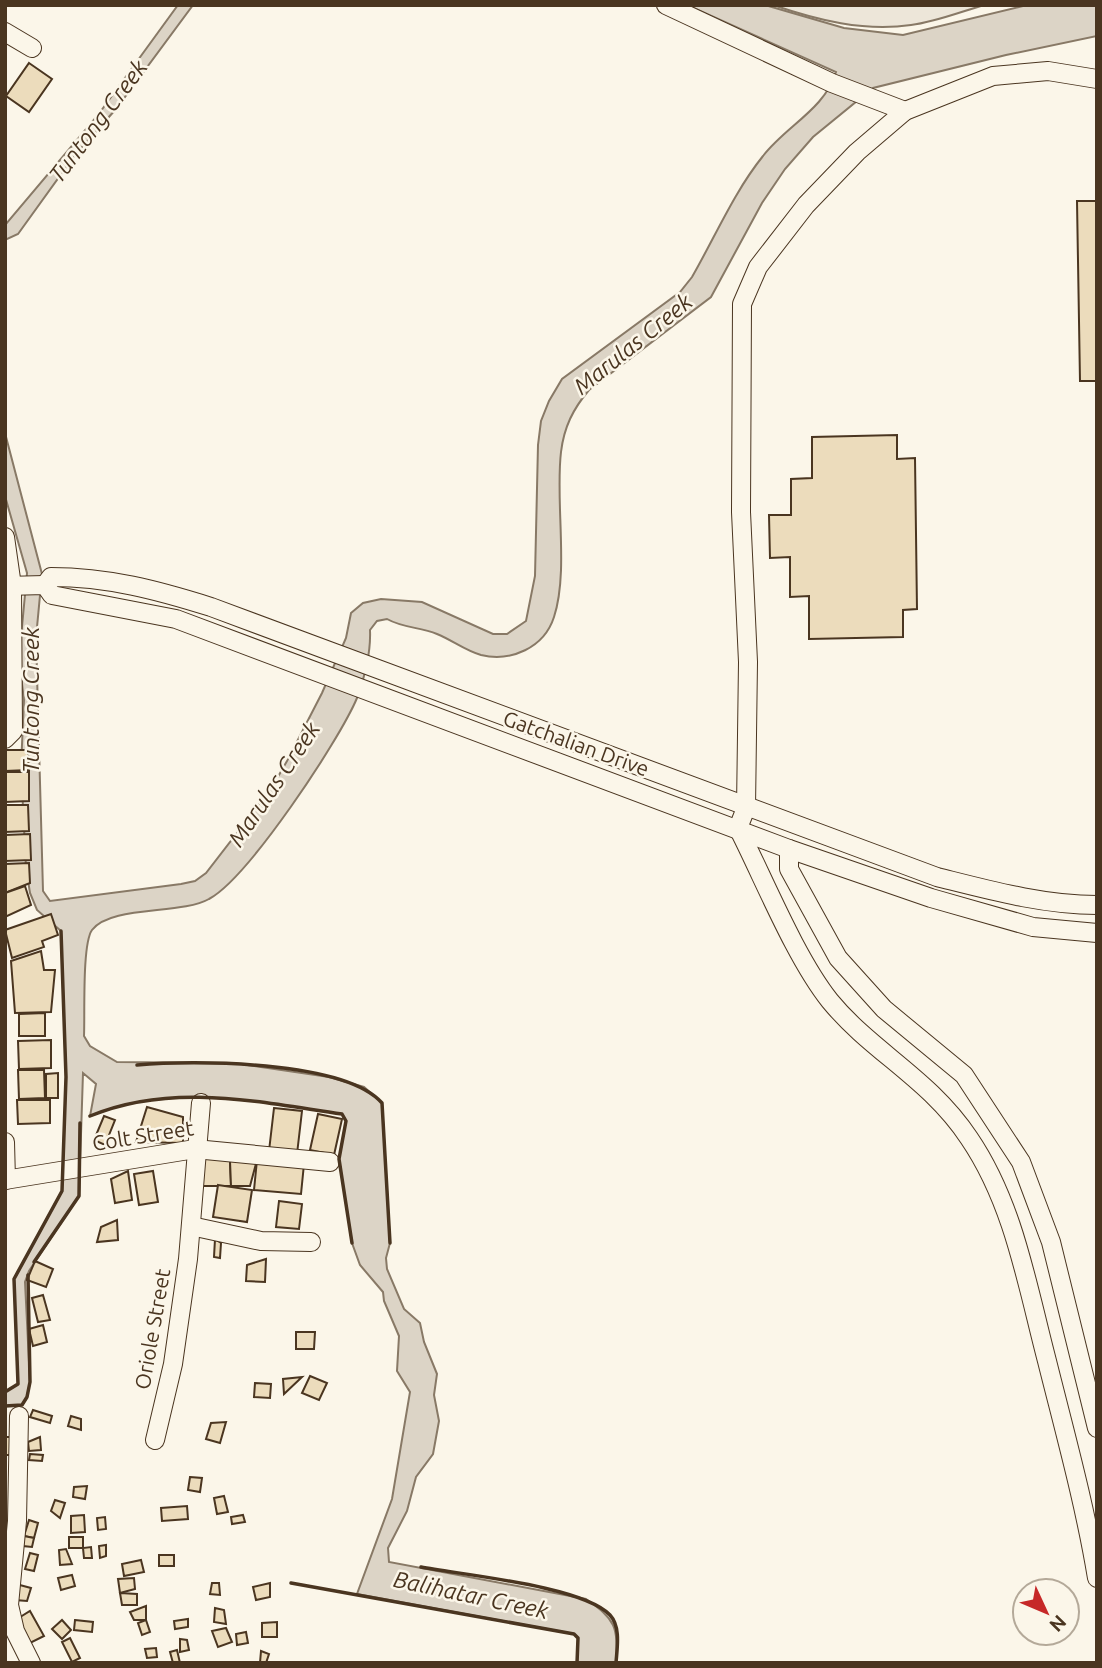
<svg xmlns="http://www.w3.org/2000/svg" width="1102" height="1668" font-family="Ubuntu,sans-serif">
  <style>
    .green { fill: #ede6d9; stroke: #887966; stroke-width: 2 }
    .water { fill: #dcd4c6; stroke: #887966; stroke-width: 2 }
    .building { fill: #ecdcbc; stroke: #4a3520; stroke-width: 2 }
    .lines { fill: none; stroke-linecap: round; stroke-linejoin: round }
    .minor-casing { stroke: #4a3520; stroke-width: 20 }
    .minor { stroke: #fbf6e9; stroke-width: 18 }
    .wall { stroke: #4a3520; stroke-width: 3.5 }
    .labels { text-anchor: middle; stroke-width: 5; stroke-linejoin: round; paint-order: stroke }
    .street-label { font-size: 21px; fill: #4a3520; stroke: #fbf6e9 }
    .water-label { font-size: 23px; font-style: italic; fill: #4a3520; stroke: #fbf6e9 }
  </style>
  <rect width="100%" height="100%" fill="#fbf6e9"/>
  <!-- green -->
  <path class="green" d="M773,5H984C960,12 935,22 911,25C864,32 817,20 773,5Z"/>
  <!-- water -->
  <g class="water">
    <polygon points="178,5 193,5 116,109 75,155 18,234 5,240 5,225 98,115"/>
    <path d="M687,5H765L844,28L903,35L1027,5H1097V36L1006,55L873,88L813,137L785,169L762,203L711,297L589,390C573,409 564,427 561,452C555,501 569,571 554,617C544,648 511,662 481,655C466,651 452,640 437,634C420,627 403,628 387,619L377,621L370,630C371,653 365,676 357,698C339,741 248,878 209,899C181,915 111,905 92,930C82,944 85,1014 84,1036L90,1046L117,1062L233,1063L329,1077L364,1087L382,1103L390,1243L386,1258L387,1269L404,1309L420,1323L424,1342L437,1374L434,1395L439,1421L433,1454L416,1477L407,1511L388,1548L389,1562L586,1599C616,1620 618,1626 616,1663H577L578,1638L574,1634L357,1594L392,1499L410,1392L397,1371L399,1336L384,1301L383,1292L360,1265L352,1243L339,1159L346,1121L342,1114C258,1102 172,1082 90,1116L96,1084L83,1073L79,1196L29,1271L25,1282L30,1382L27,1397L22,1405L5,1406V1392L18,1384L14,1279L62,1191L66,1077L61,931L37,910L30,893L26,868L21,767L24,700L19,659L27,573L5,496V433L42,574L36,638L43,891L50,901L181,884L195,881L206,873L271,789L287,761L322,693L346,638L351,613L363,603L381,599L422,602L493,634H507L526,621L535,576L538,445L541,421L549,401L562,379L680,292L692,277C715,237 734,192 763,156C786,126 825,109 836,72Z"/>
  </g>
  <!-- building -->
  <g class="building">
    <polygon points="29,63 52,79 29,112 6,96"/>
    <polygon points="1077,201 1097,201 1097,381 1080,381"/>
    <polygon points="897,435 897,459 915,458 917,609 903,610 903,637 809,639 809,596 790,597 790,557 770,558 769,515 791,515 791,479 812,478 812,437"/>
    <polygon points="5,750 28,750 29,770 5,771"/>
    <polygon points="5,772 29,772 29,801 5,802"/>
    <polygon points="5,805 28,805 29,831 5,832"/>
    <polygon points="30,834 31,860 5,861 5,835"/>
    <polygon points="29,863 30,883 5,893 5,864"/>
    <polygon points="25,886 31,905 5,917 5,893"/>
    <polygon points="51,914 58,935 42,941 44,947 12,958 5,930"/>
    <polygon points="41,951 44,970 55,970 51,1012 15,1013 11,961"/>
    <polygon points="45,1013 45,1036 19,1036 19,1014"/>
    <polygon points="51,1040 51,1068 19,1069 18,1041"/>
    <polygon points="18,1070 44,1070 45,1098 19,1099"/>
    <polygon points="58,1073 58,1098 46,1098 46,1074"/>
    <polygon points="17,1100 50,1100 50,1123 18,1124"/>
    <polygon points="147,1107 183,1117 183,1143 136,1142"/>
    <polygon points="274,1108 302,1111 297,1154 269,1151"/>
    <polygon points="318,1114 342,1119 334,1155 310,1150"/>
    <polygon points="104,1116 115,1120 105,1145 94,1140"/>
    <polygon points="203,1156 230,1161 231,1186 203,1186"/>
    <polygon points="257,1160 304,1164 301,1194 254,1190"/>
    <polygon points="257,1160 250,1186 231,1186 230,1161"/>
    <polygon points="128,1171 132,1200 115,1203 111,1179"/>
    <polygon points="153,1171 158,1202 139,1205 134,1174"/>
    <polygon points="218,1185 252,1190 247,1222 213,1217"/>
    <polygon points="279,1201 302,1204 299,1229 276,1227"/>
    <polygon points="117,1220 118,1240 97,1242 101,1227"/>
    <polygon points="215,1239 221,1243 220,1258 214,1257"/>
    <polygon points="266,1259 265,1282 246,1281 247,1265"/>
    <polygon points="35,1261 53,1269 46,1287 27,1280"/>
    <polygon points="43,1295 50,1320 38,1322 32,1298"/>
    <polygon points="43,1325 47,1342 33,1346 29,1329"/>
    <polygon points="296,1332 315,1332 314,1349 296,1349"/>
    <polygon points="310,1376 327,1383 319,1400 302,1393"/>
    <polygon points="302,1377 284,1394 283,1379"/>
    <polygon points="255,1383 271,1384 270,1398 254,1397"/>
    <polygon points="33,1410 52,1416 50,1423 30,1417"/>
    <polygon points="71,1416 81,1419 81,1430 68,1426"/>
    <polygon points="226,1422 220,1443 206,1439 211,1423"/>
    <polygon points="5,1437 14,1437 15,1455 5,1455"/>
    <polygon points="40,1437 41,1450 29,1451 28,1442"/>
    <polygon points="30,1454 43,1455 42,1461 29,1460"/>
    <polygon points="190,1477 202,1478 200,1492 188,1490"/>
    <polygon points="87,1486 85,1499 73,1497 74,1487"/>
    <polygon points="224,1496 228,1512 217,1514 214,1498"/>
    <polygon points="55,1500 65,1503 60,1518 51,1511"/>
    <polygon points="187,1506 188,1519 162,1521 161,1508"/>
    <polygon points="84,1515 85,1532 71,1533 71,1516"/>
    <polygon points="243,1515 245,1522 232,1524 231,1517"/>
    <polygon points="105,1517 106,1529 98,1530 97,1518"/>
    <polygon points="29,1520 38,1523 34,1538 24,1536"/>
    <polygon points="24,1536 34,1538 32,1547 23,1546"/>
    <rect x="69" y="1537" width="14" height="11"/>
    <polygon points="106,1545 106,1556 100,1558 99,1546"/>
    <polygon points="91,1547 92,1558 84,1558 83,1548"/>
    <polygon points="66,1549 72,1564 60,1565 59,1550"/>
    <polygon points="30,1553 38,1555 34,1571 25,1569"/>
    <rect x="159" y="1555" width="15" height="11"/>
    <polygon points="141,1560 144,1572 124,1576 122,1564"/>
    <polygon points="72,1575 75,1586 61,1590 58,1578"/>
    <polygon points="134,1578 135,1589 120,1593 118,1579"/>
    <polygon points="212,1583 219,1583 220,1595 210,1594"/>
    <polygon points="270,1583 270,1597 256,1600 253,1587"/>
    <polygon points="16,1584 31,1588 27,1601 15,1600"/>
    <polygon points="120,1593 137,1594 137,1605 122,1605"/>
    <polygon points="146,1606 146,1620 134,1620 130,1612"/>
    <polygon points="215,1608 224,1610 226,1624 214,1622"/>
    <polygon points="30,1611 44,1636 30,1643 17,1619"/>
    <polygon points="188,1619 188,1627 175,1629 174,1621"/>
    <polygon points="62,1620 71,1630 62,1639 52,1629"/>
    <polygon points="75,1620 93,1622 92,1632 74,1630"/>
    <polygon points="146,1620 150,1632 142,1635 138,1623"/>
    <polygon points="277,1622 277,1637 262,1637 262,1623"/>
    <polygon points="226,1628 232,1642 218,1647 212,1631"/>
    <polygon points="246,1632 248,1643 237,1645 236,1634"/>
    <polygon points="70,1638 80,1658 72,1662 62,1642"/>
    <polygon points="180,1639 187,1640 189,1650 180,1652"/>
    <polygon points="156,1648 157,1657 147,1658 145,1649"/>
    <polygon points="177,1650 180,1663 173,1663 170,1652"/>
    <polygon points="261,1651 269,1654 266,1663 260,1663"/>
  </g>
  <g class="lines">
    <!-- minor casing -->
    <g class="minor-casing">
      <g id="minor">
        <polyline points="666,5 832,83 905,111"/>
        <polyline points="5,32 32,48"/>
        <path d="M1097,79L1048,71L993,76L905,111L857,152L806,205L758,267L742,304L741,512L748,662L746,808L738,828C764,879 795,957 830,1001C873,1053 929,1078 969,1138C1014,1204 1027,1285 1047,1361C1065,1433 1085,1505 1097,1578"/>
        <polyline points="5,537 12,586 13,731 5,739"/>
        <path d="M45,585L51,577C108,577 157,590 211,607L937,877C989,890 1043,905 1097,905"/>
        <polyline points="5,586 45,585 52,595 176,619 789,849 931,898 1033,927 1097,933"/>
        <polyline points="789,849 789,869 838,958 884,1009 964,1075 1021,1162 1051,1242 1097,1428"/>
        <polyline points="5,1142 6,1180"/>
        <polyline points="5,1180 195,1149 330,1162"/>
        <polyline points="191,1226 261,1241 311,1242"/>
        <polyline points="19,1416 17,1521 9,1605 15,1631 31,1663"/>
        <polyline points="155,1440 173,1364 188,1259 201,1103"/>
      </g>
    </g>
    <!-- minor -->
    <use href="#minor" class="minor"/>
    <!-- wall -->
    <g class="wall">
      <path d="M137,1065C192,1060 344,1060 382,1103L390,1243"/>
      <path d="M90,1116C172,1082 258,1102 342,1114L346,1121L339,1159L352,1243"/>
      <polyline points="34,1262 79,1196 80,1123"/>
      <polyline points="5,1392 18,1384 14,1279 62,1191 66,1077 61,931"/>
      <polyline points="5,1406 22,1405 27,1397 30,1382 28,1275"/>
      <path d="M421,1567C463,1575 583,1586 610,1615C621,1627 617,1648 616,1663"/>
      <polyline points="291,1583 574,1634 578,1638 577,1663"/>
    </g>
  </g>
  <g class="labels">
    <!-- street labels -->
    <g class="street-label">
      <text transform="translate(576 744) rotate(20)" y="7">Gatchalian Drive</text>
      <text transform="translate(143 1136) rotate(-9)" y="7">Colt Street</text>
      <text transform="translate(153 1329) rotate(-80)" y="7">Oriole Street</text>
    </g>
    <!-- water labels -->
    <g class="water-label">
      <text transform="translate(98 121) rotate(-53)" y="8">Tuntong Creek</text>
      <text transform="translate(633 344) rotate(-39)" y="8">Marulas Creek</text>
      <text transform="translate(31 700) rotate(-90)" y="8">Tuntong Creek</text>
      <text transform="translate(274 784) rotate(-56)" y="8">Marulas Creek</text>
      <text transform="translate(471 1595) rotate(12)" y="8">Balihatar Creek</text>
    </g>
  </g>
  <!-- border -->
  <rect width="1102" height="1668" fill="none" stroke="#4a3520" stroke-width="14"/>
  <!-- north arrow -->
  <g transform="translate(1046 1612) rotate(134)"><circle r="33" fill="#fbf6e9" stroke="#b4a999" stroke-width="2"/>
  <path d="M0-5L12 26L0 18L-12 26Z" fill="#c62828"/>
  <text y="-10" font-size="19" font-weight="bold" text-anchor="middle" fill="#4a3520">N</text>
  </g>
</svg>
